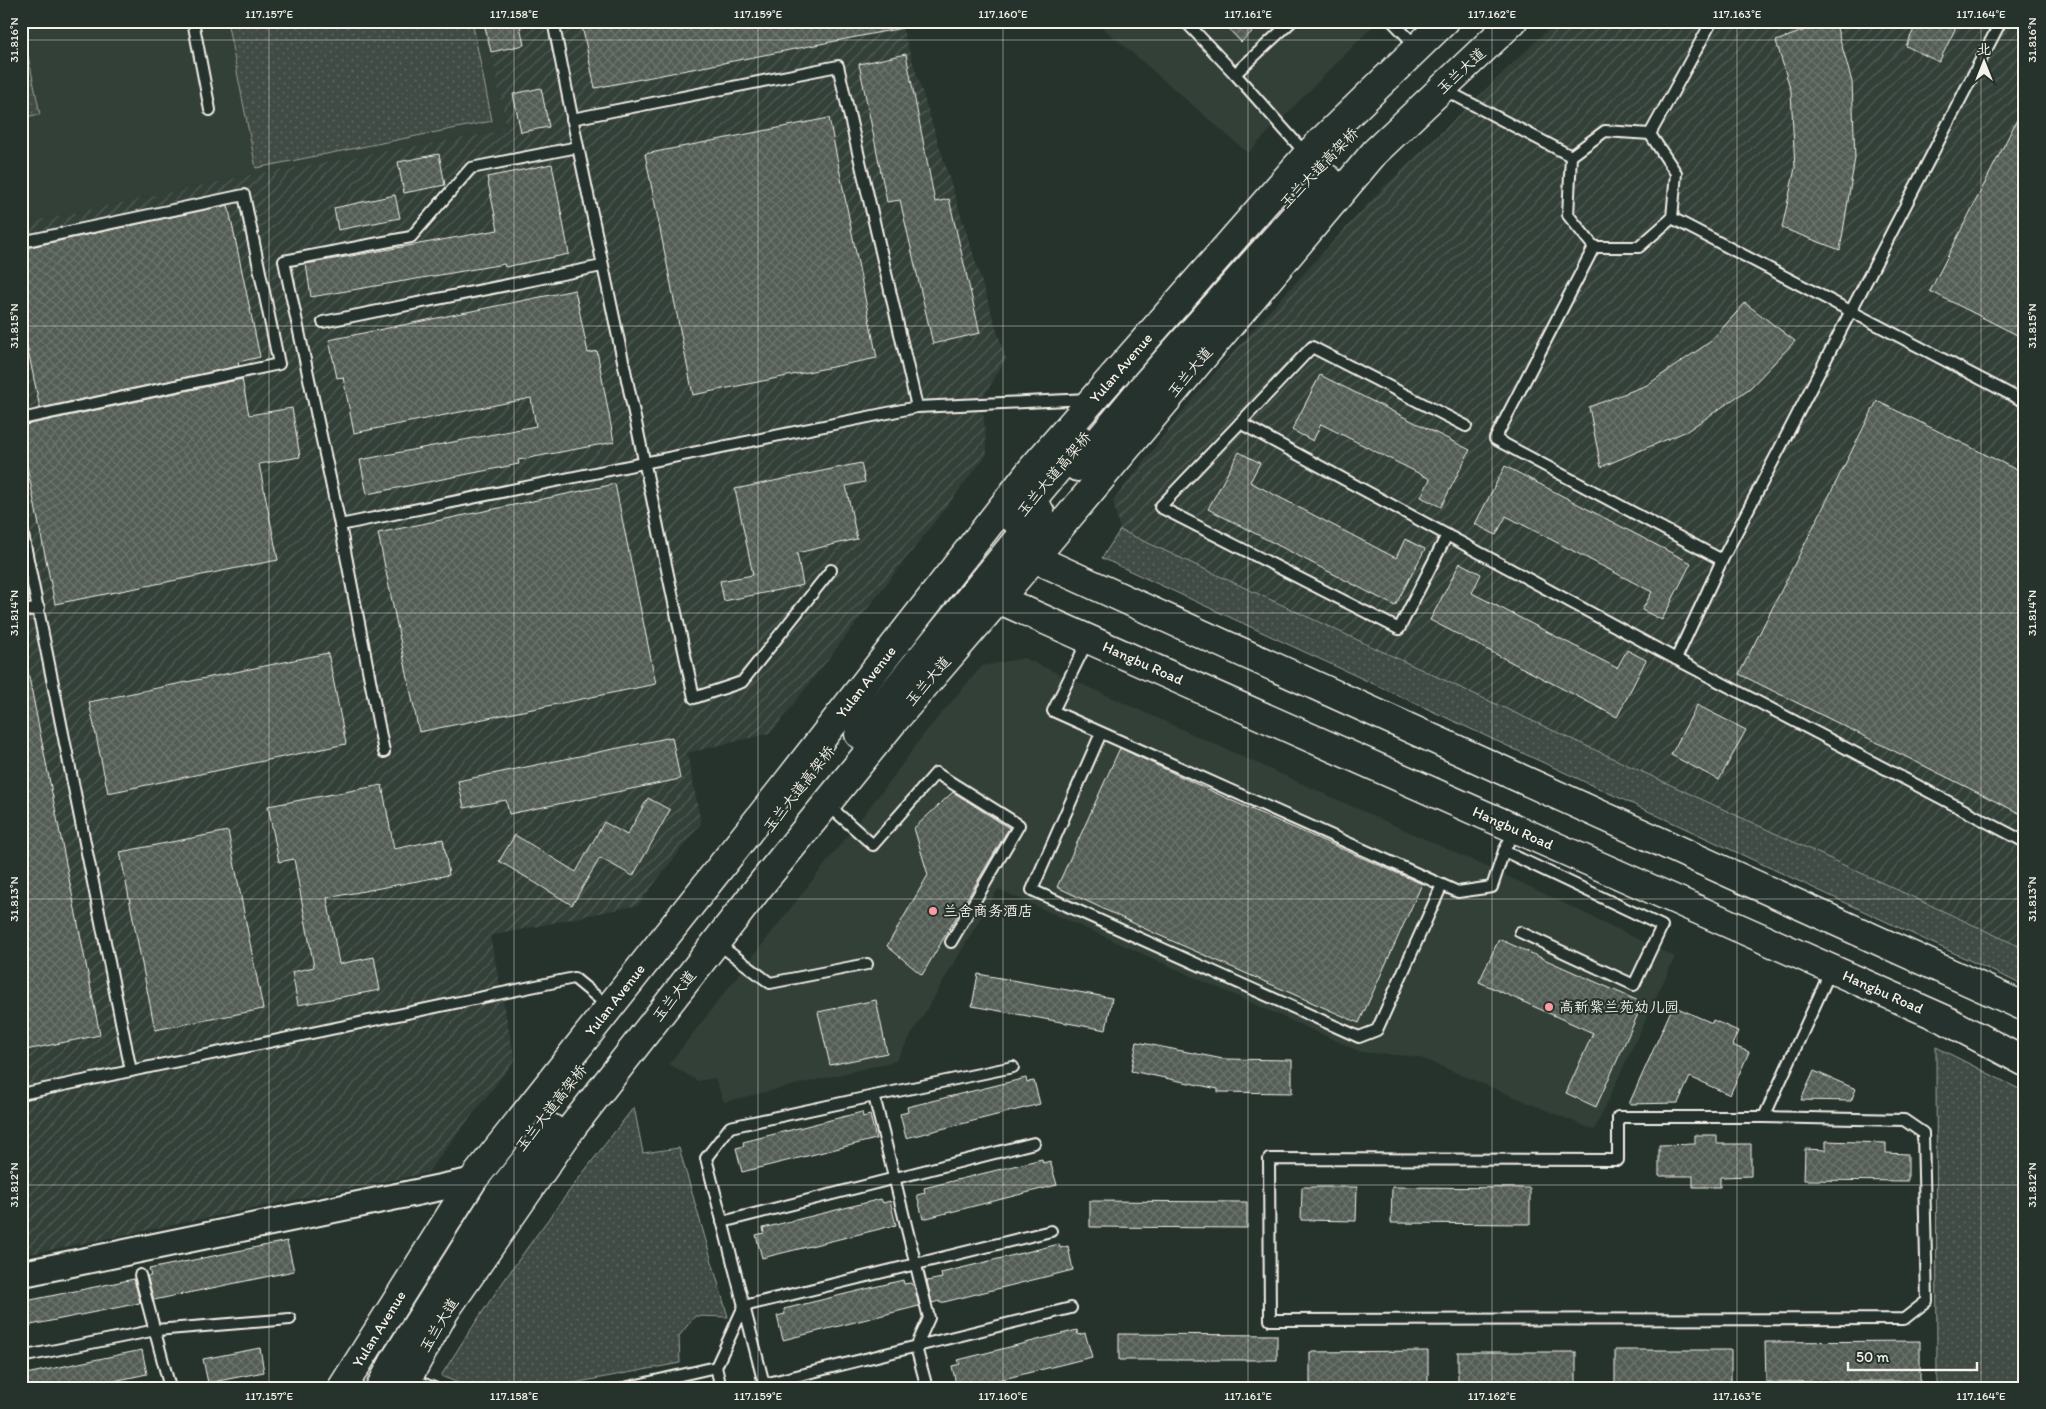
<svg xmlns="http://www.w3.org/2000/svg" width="2046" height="1409" font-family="Itim,'LXGW WenKai TC',sans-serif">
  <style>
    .built { fill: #333f39 }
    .industrial { fill: url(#industrial-furrows) }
    .grass { fill: url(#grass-dots); stroke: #9a9e96 }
    .building { fill: url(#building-cross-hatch); stroke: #f4f1e8 }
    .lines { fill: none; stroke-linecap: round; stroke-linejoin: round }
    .service-casing { stroke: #f4f1e8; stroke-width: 14 }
    .tertiary-casing { stroke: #f4f1e8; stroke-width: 29 }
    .secondary-casing { stroke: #f4f1e8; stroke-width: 31 }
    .primary-casing { stroke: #f4f1e8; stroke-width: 31 }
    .service { stroke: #26332d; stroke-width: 10 }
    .tertiary { stroke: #26332d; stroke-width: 25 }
    .secondary { stroke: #26332d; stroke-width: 28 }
    .primary { stroke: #26332d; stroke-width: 28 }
    .ticks { fill: none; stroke: #f4f1e8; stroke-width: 1; stroke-opacity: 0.45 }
    .poi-dot { fill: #ff9aa2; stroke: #26332d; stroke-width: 2 }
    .labels { text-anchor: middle; stroke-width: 4; stroke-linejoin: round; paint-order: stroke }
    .street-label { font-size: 15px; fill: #f4f1e8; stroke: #26332d }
    .poi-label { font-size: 15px; fill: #f4f1e8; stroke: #26332d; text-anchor: start }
    .neatline { fill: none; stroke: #f4f1e8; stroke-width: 2 }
    .ticks-label { font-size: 12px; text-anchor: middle; fill: #f4f1e8 }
  </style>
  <defs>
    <pattern id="industrial-furrows" width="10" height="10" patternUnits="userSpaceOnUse" patternTransform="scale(1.25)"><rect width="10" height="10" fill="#333f39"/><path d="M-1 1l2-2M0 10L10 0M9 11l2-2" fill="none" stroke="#515b56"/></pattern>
    <pattern id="grass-dots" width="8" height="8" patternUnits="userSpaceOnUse" patternTransform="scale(1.25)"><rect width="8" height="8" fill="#414b45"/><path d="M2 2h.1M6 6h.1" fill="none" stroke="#5d6560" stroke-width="1.8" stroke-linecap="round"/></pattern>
    <pattern id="building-cross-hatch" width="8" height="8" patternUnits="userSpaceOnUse" patternTransform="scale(1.25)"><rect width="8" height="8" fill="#525c55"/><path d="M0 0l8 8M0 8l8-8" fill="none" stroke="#6c746d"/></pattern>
  </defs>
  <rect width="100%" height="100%" fill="#26332d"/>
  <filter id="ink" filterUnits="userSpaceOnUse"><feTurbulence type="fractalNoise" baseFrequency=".02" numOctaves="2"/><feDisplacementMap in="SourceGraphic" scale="10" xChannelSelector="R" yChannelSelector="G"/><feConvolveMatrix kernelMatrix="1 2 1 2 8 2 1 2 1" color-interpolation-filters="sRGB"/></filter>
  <g filter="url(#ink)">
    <!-- built -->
    <g class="built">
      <polygon points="21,21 484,21 507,130 250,175 21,224"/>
      <polygon points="1095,21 1378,21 1248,153"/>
      <polygon points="1024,658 1520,882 1675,957 1594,1130 1418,1057 1361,1052 998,889 896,1061 724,1102 715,1078 698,1081 669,1064 893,777 923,735 982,666"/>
    </g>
    <!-- industrial -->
    <g class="industrial">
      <polygon points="484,21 900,21 1006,359 982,399 987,454 771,733 687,753 701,823 638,905 490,936 515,1060 427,1173 21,1256 21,224 250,175 507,130"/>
      <polygon points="1557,21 2025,21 2025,949 1120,530 1113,501 1194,397 1283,296 1381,190"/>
    </g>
    <!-- grass -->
    <g class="grass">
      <polygon points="21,21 40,114 21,118"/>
      <polygon points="227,21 472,21 492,121 256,168"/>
      <polygon points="1120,530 2025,949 2025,986 1102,558"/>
      <polygon points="1936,1047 2025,1092 2025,1388 1937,1388"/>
      <path d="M634,1107L643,1153L679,1148L728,1317L695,1316L679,1336L680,1363L547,1388H471L441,1376C499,1282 566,1194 634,1107Z"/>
    </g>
    <!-- building -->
    <g class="building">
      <polygon points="513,21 519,21 524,45 491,52 485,27"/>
      <polygon points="581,21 902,21 902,28 595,88"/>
      <polygon points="1221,21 1264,21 1241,42"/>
      <polygon points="1829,21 1835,21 1852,82 1855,158 1840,250 1782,228 1795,168 1791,91 1776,41"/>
      <polygon points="1918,21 1959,21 1939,62 1906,46"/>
      <polygon points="906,54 935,202 949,199 980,333 933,344 900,200 887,202 859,64"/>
      <polygon points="541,88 549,127 521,132 513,94"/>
      <polygon points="2025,104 2025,339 1930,291"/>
      <polygon points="829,118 877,358 693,395 645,154"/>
      <polygon points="439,154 445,185 404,193 398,162"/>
      <polygon points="552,164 569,254 505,267 504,264 311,297 306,264 498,230 487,177"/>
      <polygon points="395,195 400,218 338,230 334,208"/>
      <polygon points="228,205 260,357 238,362 239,366 40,408 21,317 21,249"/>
      <polygon points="575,290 588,353 597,351 614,442 518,460 519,464 367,494 360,460 536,426 531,398 354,433 343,377 337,378 329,340"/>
      <polygon points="1745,303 1795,341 1750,388 1687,431 1601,467 1589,407 1647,385 1710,342"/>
      <polygon points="1320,375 1470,450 1441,507 1421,497 1430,479 1321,424 1313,441 1292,430"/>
      <polygon points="242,379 249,415 292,408 300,457 259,464 278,560 55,604 21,437 21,426"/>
      <polygon points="1877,401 2025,474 2025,816 1739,674"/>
      <polygon points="1239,452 1260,463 1250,482 1396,558 1405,539 1425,549 1395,606 1208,509"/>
      <polygon points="861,463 865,482 846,486 857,539 797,553 803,585 724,601 720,581 753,575 735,489"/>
      <polygon points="1505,466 1691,563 1662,620 1642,610 1652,592 1506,516 1496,535 1475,524"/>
      <polygon points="615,484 656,684 419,732 378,533"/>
      <polygon points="1460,563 1481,574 1472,593 1617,668 1627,650 1646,660 1617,717 1430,620"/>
      <polygon points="328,653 346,744 108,793 89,702"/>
      <polygon points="28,672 100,1035 21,1051 21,673"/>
      <polygon points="1697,705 1746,730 1719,780 1671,755"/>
      <polygon points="672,737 680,779 509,814 506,800 464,808 458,781"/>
      <polygon points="1120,748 1237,803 1422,884 1359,1023 1154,933 1057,887"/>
      <polygon points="382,785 394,849 443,839 449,875 327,898 339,964 374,957 380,990 298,1005 292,972 314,967 294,859 279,862 268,806"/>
      <polygon points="953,792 1009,828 922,975 887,946 928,875 914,828"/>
      <polygon points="648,798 670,810 633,876 600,858 572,905 499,861 515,835 576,872 604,822 627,835"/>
      <polygon points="228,831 263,1009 155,1030 120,852"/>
      <polygon points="1499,939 1643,1003 1596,1107 1566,1093 1593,1033 1479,982"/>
      <polygon points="978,974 1112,998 1106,1030 972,1006"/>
      <polygon points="876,1000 887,1053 830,1065 818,1012"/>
      <polygon points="1673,1006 1712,1023 1713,1020 1738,1031 1732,1045 1749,1052 1730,1095 1690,1077 1678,1103 1629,1104"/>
      <polygon points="1137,1042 1223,1059 1292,1060 1292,1093 1218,1092 1218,1089 1131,1071"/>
      <polygon points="1814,1071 1856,1089 1851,1101 1801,1100"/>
      <polygon points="1026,1078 1027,1082 1034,1081 1040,1104 906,1138 900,1114 908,1112 907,1107"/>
      <polygon points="862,1112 863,1117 870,1115 876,1139 742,1172 736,1148 744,1146 743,1142"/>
      <polygon points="1695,1135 1717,1135 1717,1144 1751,1144 1751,1176 1720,1177 1720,1187 1693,1187 1693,1176 1659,1176 1659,1145 1695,1144"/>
      <polygon points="1826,1141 1886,1143 1886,1153 1908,1154 1908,1181 1804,1180 1805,1149 1826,1150"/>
      <polygon points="1042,1159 1043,1163 1050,1161 1057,1185 923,1219 917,1195 925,1193 924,1188"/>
      <polygon points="1302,1187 1357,1187 1356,1221 1301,1220"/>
      <polygon points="1392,1187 1530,1188 1530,1224 1391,1223"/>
      <polygon points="881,1199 883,1203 890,1201 896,1225 762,1258 756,1235 764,1233 763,1228"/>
      <polygon points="1090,1201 1247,1202 1247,1228 1090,1227"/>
      <polygon points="287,1241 294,1271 154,1300 147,1276 151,1276 149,1269"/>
      <polygon points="1059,1244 1060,1248 1068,1246 1073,1270 940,1303 939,1301 932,1303 927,1281 942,1278 941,1273"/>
      <polygon points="134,1279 140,1303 21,1327 21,1302"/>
      <polygon points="903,1280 904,1284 911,1283 912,1285 914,1285 919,1306 783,1340 777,1316 785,1314 784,1309"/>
      <polygon points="1077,1330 1078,1335 1085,1333 1092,1357 967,1388 957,1388 952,1366 960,1364 958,1360"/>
      <polygon points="1119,1334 1277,1335 1277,1360 1119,1360"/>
      <polygon points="1920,1341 1920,1381 1766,1382 1765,1342"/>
      <polygon points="260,1348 264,1372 208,1383 203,1359"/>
      <polygon points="142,1350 147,1374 81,1388 21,1388 21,1375"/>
      <rect x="1615" y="1350" width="116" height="38"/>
      <polygon points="1428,1351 1428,1387 1310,1387 1310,1352"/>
      <rect x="1458" y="1352" width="118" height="36"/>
    </g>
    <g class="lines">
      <!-- service casing -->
      <g class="service-casing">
        <g id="service">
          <polyline points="193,21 210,110"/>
          <polyline points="553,21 578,147 694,698 742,682 831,570"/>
          <polyline points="1185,21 1235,74 1292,21"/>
          <polyline points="1392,21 1417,47"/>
          <polyline points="1235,74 1306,154"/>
          <polyline points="1443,89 1571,156 1605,131 1650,134 1676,173 1672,218 1639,247 1594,247 1568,215 1571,156"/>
          <polyline points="572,119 838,66 917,407"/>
          <polyline points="1650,134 1712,21"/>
          <polyline points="1672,218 2025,402"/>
          <polyline points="21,242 244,195 279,364 21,419"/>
          <polyline points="1594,247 1495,439 1722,560 2001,21"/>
          <polyline points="323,322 602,266"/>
          <polyline points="1240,423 1160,507 1399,629 1447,535"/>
          <polyline points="1466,426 1312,347 1240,423 1676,659"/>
          <polyline points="21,525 131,1071"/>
          <polyline points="340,525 284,261 411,237 471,168 578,147"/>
          <polyline points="1722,560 1676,659 2025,842"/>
          <polyline points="21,612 39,608"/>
          <polyline points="1088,640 1053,711 1458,892 1492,887 1504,851"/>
          <polyline points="1101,733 1032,890 1359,1037 1377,1030 1442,885"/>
          <polyline points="384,752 340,525 917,407 1088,399"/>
          <polyline points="827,804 873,845 936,773 1019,825 951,942"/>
          <polyline points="1515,830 1504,851 1662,926 1634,985 1520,932"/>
          <polyline points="717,943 770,983 867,964"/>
          <polyline points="21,1094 574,978 608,1006"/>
          <polyline points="874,1096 1013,1067"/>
          <polyline points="1764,1117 1618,1117 1618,1160 1269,1159 1270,1320 1904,1319 1927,1301 1923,1133 1904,1120 1764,1117 1831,970"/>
          <polyline points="722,1222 1034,1143"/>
          <polyline points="140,1275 170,1388"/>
          <polyline points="21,1357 156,1330 290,1319"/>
          <polyline points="716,1367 744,1306 1051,1231"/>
          <polyline points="409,1378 434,1388"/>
          <polyline points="624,1388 716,1367 721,1388"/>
          <polyline points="927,1388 916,1347 929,1318 874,1096 730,1127 706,1158 764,1384 1071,1308"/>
        </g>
      </g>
      <!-- tertiary casing -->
      <g class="tertiary-casing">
        <polyline id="tertiary" points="21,1274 472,1181"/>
      </g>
      <!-- secondary casing -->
      <g class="secondary-casing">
        <g id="secondary">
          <polyline points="1034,558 2025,1007"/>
          <polyline points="998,599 1944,1019 2025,1062"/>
        </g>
      </g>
      <!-- primary casing -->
      <g class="primary-casing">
        <g id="primary">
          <polyline points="1077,467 1144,386 1328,179"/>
          <polyline points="1015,520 1082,440"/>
          <polyline points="859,734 1040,512"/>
          <polyline points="342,1388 472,1181 783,788 1032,469 1307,155 1445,21"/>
          <polyline points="380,1388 395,1360 499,1194 551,1128"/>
          <polyline points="402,1388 445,1311 573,1126 763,882 893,722 1034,558 1375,152 1513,21"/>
        </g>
      </g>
      <!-- service -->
      <use href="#service" class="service"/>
      <!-- tertiary -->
      <use href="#tertiary" class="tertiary"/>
      <!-- secondary -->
      <use href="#secondary" class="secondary"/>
      <!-- primary -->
      <use href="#primary" class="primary"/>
    </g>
  </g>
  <!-- ticks -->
  <path class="ticks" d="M25,21V1388M269,21V1388M514,21V1388M758,21V1388M1003,21V1388M1248,21V1388M1492,21V1388M1737,21V1388M1981,21V1388M21,40H2025M21,326H2025M21,613H2025M21,899H2025M21,1185H2025"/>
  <!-- markers -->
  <g class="poi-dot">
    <circle cx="933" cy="911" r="5"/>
    <circle cx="1549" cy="1007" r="5"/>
  </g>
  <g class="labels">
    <!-- street labels -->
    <g class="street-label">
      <text transform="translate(1461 71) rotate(-43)" y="5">玉兰大道</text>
      <text transform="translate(1319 168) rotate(-46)" y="5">玉兰大道高架桥</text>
      <text transform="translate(1121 368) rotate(-49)" y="5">Yulan Avenue</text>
      <text transform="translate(1190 372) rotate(-50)" y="5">玉兰大道</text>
      <text transform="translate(1054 474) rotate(-50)" y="5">玉兰大道高架桥</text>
      <text transform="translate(1143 663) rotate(24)" y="5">Hangbu Road</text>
      <text transform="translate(928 681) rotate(-49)" y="5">玉兰大道</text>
      <text transform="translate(866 682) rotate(-52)" y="5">Yulan Avenue</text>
      <text transform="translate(799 789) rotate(-52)" y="5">玉兰大道高架桥</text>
      <text transform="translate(1513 828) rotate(24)" y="5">Hangbu Road</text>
      <text transform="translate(1883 992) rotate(24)" y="5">Hangbu Road</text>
      <text transform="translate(674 996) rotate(-52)" y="5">玉兰大道</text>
      <text transform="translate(615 1000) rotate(-52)" y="5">Yulan Avenue</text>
      <text transform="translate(551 1108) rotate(-52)" y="5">玉兰大道高架桥</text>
      <text transform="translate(439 1325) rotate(-59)" y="5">玉兰大道</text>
      <text transform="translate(379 1329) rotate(-58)" y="5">Yulan Avenue</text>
    </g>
    <!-- poi labels -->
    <g class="poi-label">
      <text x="943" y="916">兰舍商务酒店</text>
      <text x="1559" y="1012">高新紫兰苑幼儿园</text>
    </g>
  </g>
  <!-- margin -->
  <rect width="2046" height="1409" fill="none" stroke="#26332d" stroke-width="55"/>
  <!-- north arrow -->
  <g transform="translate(1984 62)" stroke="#26332d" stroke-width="4" paint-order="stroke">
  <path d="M0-4L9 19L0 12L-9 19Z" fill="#f4f1e8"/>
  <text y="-8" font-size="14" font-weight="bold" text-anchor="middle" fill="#f4f1e8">北</text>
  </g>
  <!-- scale -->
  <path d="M1848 1362v8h129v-8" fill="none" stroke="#f4f1e8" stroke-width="2.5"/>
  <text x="1856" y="1362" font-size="15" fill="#f4f1e8" stroke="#26332d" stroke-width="4" paint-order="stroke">50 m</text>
  <rect x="28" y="28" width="1990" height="1354" class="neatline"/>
  <g class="ticks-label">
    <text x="269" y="18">117.157°E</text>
    <text x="514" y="18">117.158°E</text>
    <text x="758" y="18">117.159°E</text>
    <text x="1003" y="18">117.160°E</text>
    <text x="1248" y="18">117.161°E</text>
    <text x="1492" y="18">117.162°E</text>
    <text x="1737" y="18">117.163°E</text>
    <text x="1981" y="18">117.164°E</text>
    <text transform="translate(14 40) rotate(-90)" y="4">31.816°N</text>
    <text transform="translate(2032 40) rotate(-90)" y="4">31.816°N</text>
    <text transform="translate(14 326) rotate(-90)" y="4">31.815°N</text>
    <text transform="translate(2032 326) rotate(-90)" y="4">31.815°N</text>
    <text transform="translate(14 613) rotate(-90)" y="4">31.814°N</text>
    <text transform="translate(2032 613) rotate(-90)" y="4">31.814°N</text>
    <text transform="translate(14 899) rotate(-90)" y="4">31.813°N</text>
    <text transform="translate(2032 899) rotate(-90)" y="4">31.813°N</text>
    <text transform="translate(14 1185) rotate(-90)" y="4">31.812°N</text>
    <text transform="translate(2032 1185) rotate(-90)" y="4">31.812°N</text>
    <text x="269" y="1400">117.157°E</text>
    <text x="514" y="1400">117.158°E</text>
    <text x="758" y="1400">117.159°E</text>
    <text x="1003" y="1400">117.160°E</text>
    <text x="1248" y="1400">117.161°E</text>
    <text x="1492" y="1400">117.162°E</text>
    <text x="1737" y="1400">117.163°E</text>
    <text x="1981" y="1400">117.164°E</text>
  </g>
</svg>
